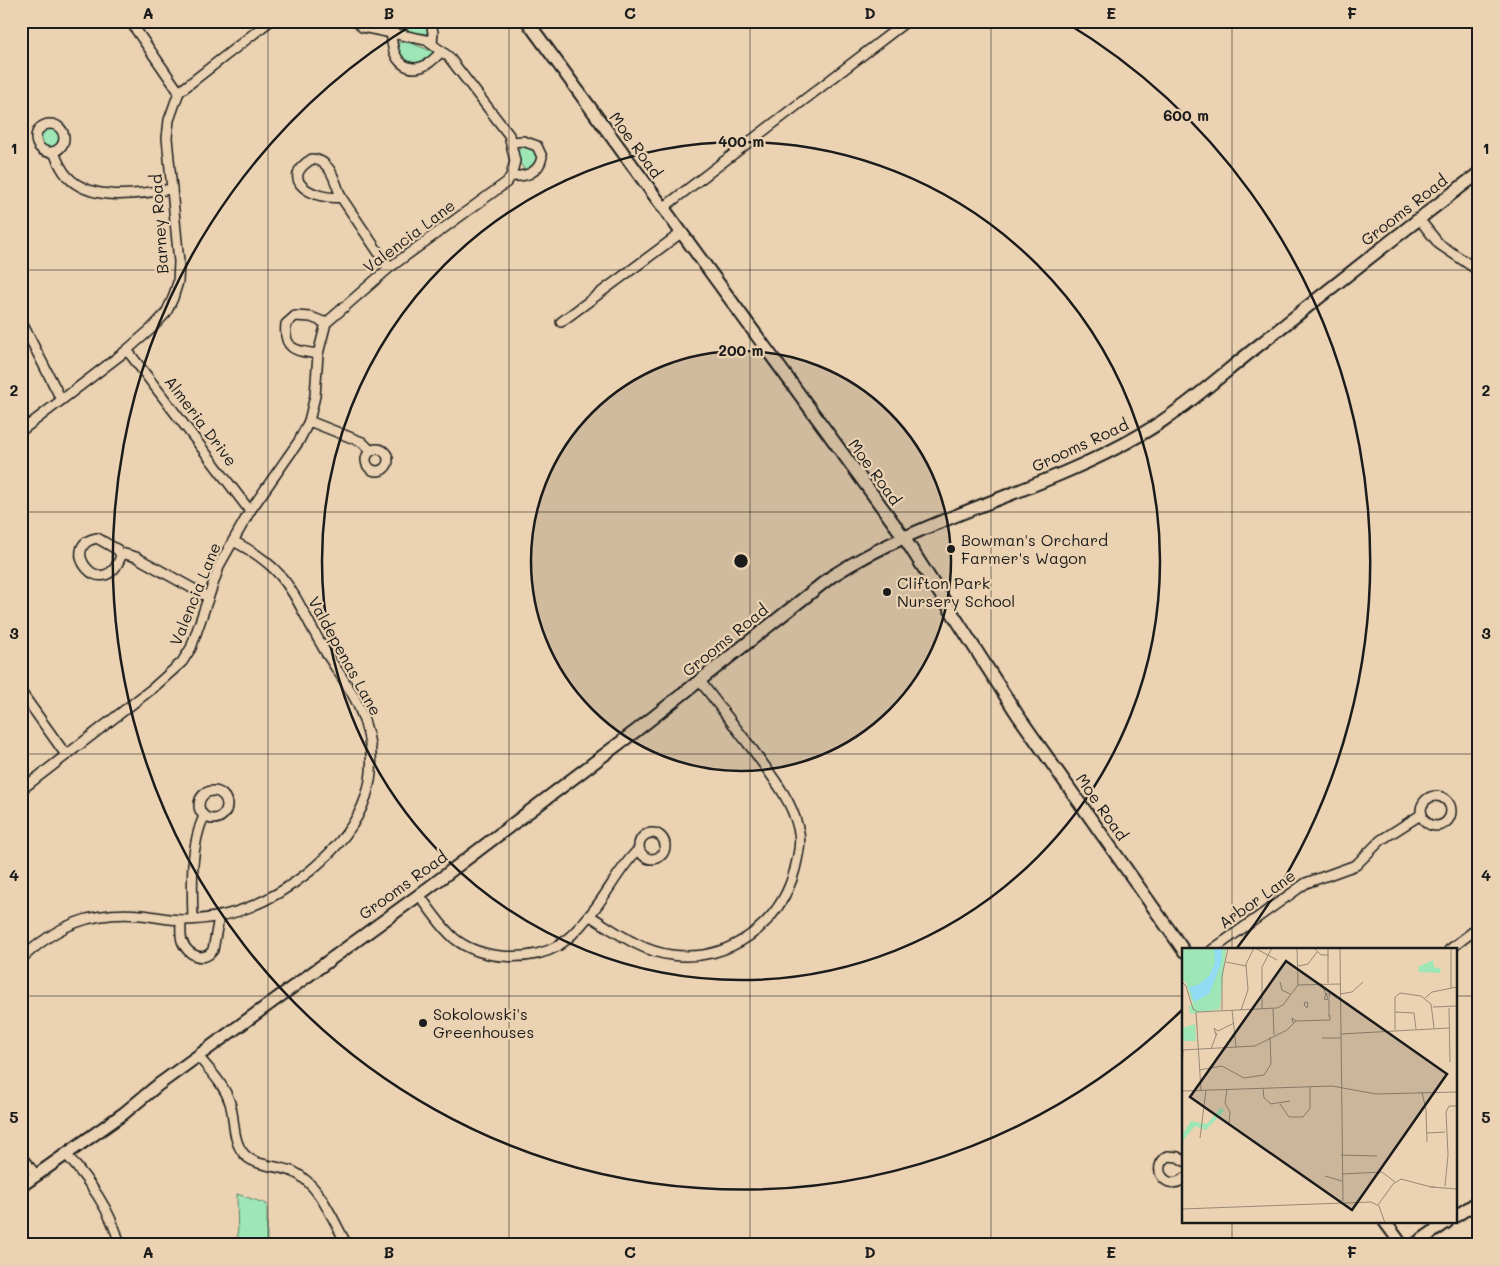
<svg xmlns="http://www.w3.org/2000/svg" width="1500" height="1266" font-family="Mali,sans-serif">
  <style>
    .green { fill: #9ee6b5; stroke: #5d8168 }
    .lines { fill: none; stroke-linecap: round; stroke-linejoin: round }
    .street-casing { stroke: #1c1c1c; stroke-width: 12 }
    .secondary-casing { stroke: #1c1c1c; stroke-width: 15 }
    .street { stroke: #ead2b2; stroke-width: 9 }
    .secondary { stroke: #ead2b2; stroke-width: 11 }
    .grid { fill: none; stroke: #1c1c1c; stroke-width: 1; stroke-opacity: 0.55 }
    .ring { fill: none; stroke: #1c1c1c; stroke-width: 2.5 }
    .poi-dot { fill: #1c1c1c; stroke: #ead2b2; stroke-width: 2 }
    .labels { text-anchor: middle; stroke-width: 4.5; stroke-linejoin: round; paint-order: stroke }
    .street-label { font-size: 16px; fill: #1c1c1c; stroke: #ead2b2 }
    .poi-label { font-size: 16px; fill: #1c1c1c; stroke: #ead2b2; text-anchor: start }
    .inset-road { fill: none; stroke: #988976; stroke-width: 1 }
    .view { fill: #1c1c1c; fill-opacity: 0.15; stroke: #1c1c1c; stroke-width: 2.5 }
    .inset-edge { fill: none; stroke: #1c1c1c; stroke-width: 2.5 }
    .centre { fill: #1c1c1c; stroke: #ead2b2; stroke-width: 2.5 }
    .ring-label { font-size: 15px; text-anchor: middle; font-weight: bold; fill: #1c1c1c; stroke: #ead2b2; stroke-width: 4.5; stroke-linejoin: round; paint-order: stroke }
    .neatline { fill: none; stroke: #1c1c1c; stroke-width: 2 }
    .grid-label { font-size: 16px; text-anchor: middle; font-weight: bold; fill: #1c1c1c }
  </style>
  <rect width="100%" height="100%" fill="#ead2b2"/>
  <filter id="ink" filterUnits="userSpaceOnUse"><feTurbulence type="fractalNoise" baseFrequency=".02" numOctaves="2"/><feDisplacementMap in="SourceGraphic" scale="10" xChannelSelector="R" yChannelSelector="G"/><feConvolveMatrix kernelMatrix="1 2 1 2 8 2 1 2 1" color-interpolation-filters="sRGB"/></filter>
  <g filter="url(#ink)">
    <!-- green -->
    <g class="green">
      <polygon points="398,21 426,21 429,26 427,33 424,35 399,31"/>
      <path d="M399,42H408L434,52C429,62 411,70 402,59C399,56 398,51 397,47Z"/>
      <circle cx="50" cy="139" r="11"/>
      <path d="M527,145C536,149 537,153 537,162L525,170L519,162L518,150Z"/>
      <polygon points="237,1194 267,1204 267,1245 238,1245"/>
    </g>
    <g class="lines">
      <!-- street casing -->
      <g class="street-casing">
        <g id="street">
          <polyline points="130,21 179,92"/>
          <polyline points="356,21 362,27 426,40 448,56 509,135 515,161 511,176"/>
          <path d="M395,21C387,37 393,68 415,68C426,68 435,58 442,51"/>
          <polyline points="431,21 433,33 432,44"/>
          <circle cx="50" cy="138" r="14"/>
          <path d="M54,152C57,160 61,169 67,176C91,203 141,194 172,189"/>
          <path d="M312,159C331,160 335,182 341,197C316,201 276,180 312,159Z"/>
          <polyline points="341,197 389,268"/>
          <polyline points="663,208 907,21"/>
          <polyline points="1419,219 1439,244 1479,271"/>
          <polyline points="21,321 61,399"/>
          <polyline points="561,322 681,233"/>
          <polyline points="127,350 250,511"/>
          <path d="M318,354C296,351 283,350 286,324L295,316L311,317L326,323L389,268L507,182L511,176C525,177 539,173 542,157L537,146L523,141L512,142"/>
          <polyline points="309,421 362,442 371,451"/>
          <polyline points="21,431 127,350 151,329 166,313 173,298 178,282 179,262 167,138 169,120 179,92 270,21"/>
          <circle cx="377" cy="460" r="11"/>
          <path d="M97,538L118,550L121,556C103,606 56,545 97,538Z"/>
          <polyline points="121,553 136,557 208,597"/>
          <polyline points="21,692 66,755"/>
          <polyline points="21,790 153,688 182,662 191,648 220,564 250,511 299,441 309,421 315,396 318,354 326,323"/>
          <circle cx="213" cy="805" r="14"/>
          <circle cx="1436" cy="811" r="15"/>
          <circle cx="652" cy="846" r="13"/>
          <path d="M419,895C430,909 441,927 455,939C482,960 529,962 558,946C569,939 579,928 588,917C607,896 618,869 638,850"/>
          <path d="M590,916C615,931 640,951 671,955C729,963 781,924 795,869C798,856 802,841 798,828C791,798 770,774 753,750C735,727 718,704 700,681"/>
          <path d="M193,919C192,887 190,846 204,816"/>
          <path d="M181,920C181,927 180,934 182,941C187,954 203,964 213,950L219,917"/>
          <polyline points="1212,950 1306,883 1356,865 1381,840 1422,814"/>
          <polyline points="1449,950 1479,927"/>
          <path d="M21,959C58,925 90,911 141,915C154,916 168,920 182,920C229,920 273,901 310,871C364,826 389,774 358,705C349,684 332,665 321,644C292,594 289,569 233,541"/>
          <path d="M198,1056C210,1071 224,1084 230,1103C235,1119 232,1141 244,1154C255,1167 279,1165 294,1172C320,1185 333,1220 347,1245"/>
          <path d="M66,1154C89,1181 111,1210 120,1245"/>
          <polyline points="21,1156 36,1175"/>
          <path d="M1184,1161L1178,1157L1168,1156C1148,1168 1168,1193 1184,1178"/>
        </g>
      </g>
      <!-- secondary casing -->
      <g class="secondary-casing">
        <g id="secondary">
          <polyline points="527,21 903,536 1017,714 1184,951"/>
          <path d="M21,1186L123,1114L158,1085L419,895L637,730L832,576C928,515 1042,492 1140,435C1184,410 1223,373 1263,342C1335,285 1406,228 1479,173"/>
          <polyline points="1456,1216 1479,1201"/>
          <polyline points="1385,1222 1402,1245"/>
          <polyline points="1414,1245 1447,1222"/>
        </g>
      </g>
      <!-- street -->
      <use href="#street" class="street"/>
      <!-- secondary -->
      <use href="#secondary" class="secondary"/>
    </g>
  </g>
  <!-- grid -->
  <path class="grid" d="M268,21V1245M509,21V1245M750,21V1245M991,21V1245M1232,21V950M21,270H1479M21,512H1479M21,754H1479M21,996H1184M1456,996H1479M1232,1222V1245"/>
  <!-- distance rings -->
  <circle cx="741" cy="561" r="210" fill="#1c1c1c" fill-opacity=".12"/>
  <g class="ring">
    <circle cx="741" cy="561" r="210"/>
    <circle cx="741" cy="561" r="419"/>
    <path d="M1182 1010A629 629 0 1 1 417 22M1065 22A629 629 0 0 1 1237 948"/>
  </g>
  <!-- markers -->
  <g class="poi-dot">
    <circle cx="951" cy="549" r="5"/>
    <circle cx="887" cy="592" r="5"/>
    <circle cx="423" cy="1023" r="5"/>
  </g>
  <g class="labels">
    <!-- street labels -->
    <g class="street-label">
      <text transform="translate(636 145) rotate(54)" y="6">Moe Road</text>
      <text transform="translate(1404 210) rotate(-38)" y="6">Grooms Road</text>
      <text transform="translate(159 224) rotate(-94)" y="6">Barney Road</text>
      <text transform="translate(409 236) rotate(-37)" y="6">Valencia Lane</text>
      <text transform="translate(201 421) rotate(53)" y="6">Almeria Drive</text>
      <text transform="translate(1080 445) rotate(-25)" y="6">Grooms Road</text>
      <text transform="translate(875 472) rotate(54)" y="6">Moe Road</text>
      <text transform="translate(195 594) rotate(-68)" y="6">Valencia Lane</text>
      <text transform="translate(725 640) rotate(-39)" y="6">Grooms Road</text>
      <text transform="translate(345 656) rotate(61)" y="6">Valdepenas Lane</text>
      <text transform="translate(1102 807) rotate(55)" y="6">Moe Road</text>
      <text transform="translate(403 885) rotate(-36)" y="6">Grooms Road</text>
      <text transform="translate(1257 899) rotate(-35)" y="6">Arbor Lane</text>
    </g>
    <!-- poi labels -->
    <g class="poi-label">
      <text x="961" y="546">Bowman's Orchard<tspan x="961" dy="18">Farmer's Wagon</tspan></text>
      <text x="897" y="589">Clifton Park<tspan x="897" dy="18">Nursery School</tspan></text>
      <text x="433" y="1020">Sokolowski's<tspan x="433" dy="18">Greenhouses</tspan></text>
    </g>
  </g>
  <!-- overview -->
  <g transform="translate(1182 948)">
    <rect width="275" height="275" fill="#ead2b2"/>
    <path d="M0,0H44L38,61L8,66L7,58L11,56L4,35L0,32ZM251,12L252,19L259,21L258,25L237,24L236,19ZM13,76L14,93H1L0,101V80ZM39,159L42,163L24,182L13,178L0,194V187L9,173L25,176Z" fill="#9ee6b5"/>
    <path d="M32,0H40L39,16L27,46L12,54L7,39L16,37L27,28L33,15Z" fill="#92dbf4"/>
    <path class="inset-road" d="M73,0L95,12M115,0L116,37M132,0L139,7H147M158,0L161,253M269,0V40M44,14L64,18M116,18L126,16L135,4M0,34L4,38L11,61L16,64L95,60L101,57L116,37L158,36M98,34L100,42L108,46M139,35L147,53V69M146,35V0M158,46L170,44L181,34M147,50L148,46H144L142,51L147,52M243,50L250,44L275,39M123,54L126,55L125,60L122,57ZM251,59L275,58M267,60L268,114M80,61V19L90,0M91,61L92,87M50,62L54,99M59,62L66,42L64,16L72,0M40,63V28L46,0M14,64L19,142M213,64L232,65L234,81M111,75L110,70L114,73L148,72V67M213,82V49L218,45L239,48L249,56L252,80M159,86L267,80M34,87L32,80L36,83L52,75M140,90H159M29,101L35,85M0,102L73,98L105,82L114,73M17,122L40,118L62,130L82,127L89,116L88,89M0,123L1,102M81,141L82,150L89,156L108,153M45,142L43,155L48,164L47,176M0,143L150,138L194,146L275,144M240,144L244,162L245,194M98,156L107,169H121L128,160V139M245,185L263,184M18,190L24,142M159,207L195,208M160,226L200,224L213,234M143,228L160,233M263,238L266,207L264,164L267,158H275M253,239H249L275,241M196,257L211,236L219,231L249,239M0,261L189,254L197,258L203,275"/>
    <path class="view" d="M104,13L265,126L170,262L8,149Z"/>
    <rect width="275" height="275" class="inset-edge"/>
  </g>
  <circle cx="741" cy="561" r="8" class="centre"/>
  <g class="ring-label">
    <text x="1186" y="121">600 m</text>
    <text x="741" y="147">400 m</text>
    <text x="741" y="356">200 m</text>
  </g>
  <!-- margin -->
  <rect width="1500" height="1266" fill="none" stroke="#ead2b2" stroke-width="55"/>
  <rect x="28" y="28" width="1444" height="1210" class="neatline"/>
  <g class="grid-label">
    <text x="148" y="19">A</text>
    <text x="389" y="19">B</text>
    <text x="630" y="19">C</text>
    <text x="870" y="19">D</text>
    <text x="1111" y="19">E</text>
    <text x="1352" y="19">F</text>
    <text x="14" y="154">1</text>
    <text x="1486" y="154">1</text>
    <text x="14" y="396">2</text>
    <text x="1486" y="396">2</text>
    <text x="14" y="639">3</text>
    <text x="1486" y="639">3</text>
    <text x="14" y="881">4</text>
    <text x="1486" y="881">4</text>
    <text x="14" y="1123">5</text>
    <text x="1486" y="1123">5</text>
    <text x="148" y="1258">A</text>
    <text x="389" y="1258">B</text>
    <text x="630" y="1258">C</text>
    <text x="870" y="1258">D</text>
    <text x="1111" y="1258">E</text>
    <text x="1352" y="1258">F</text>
  </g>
</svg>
